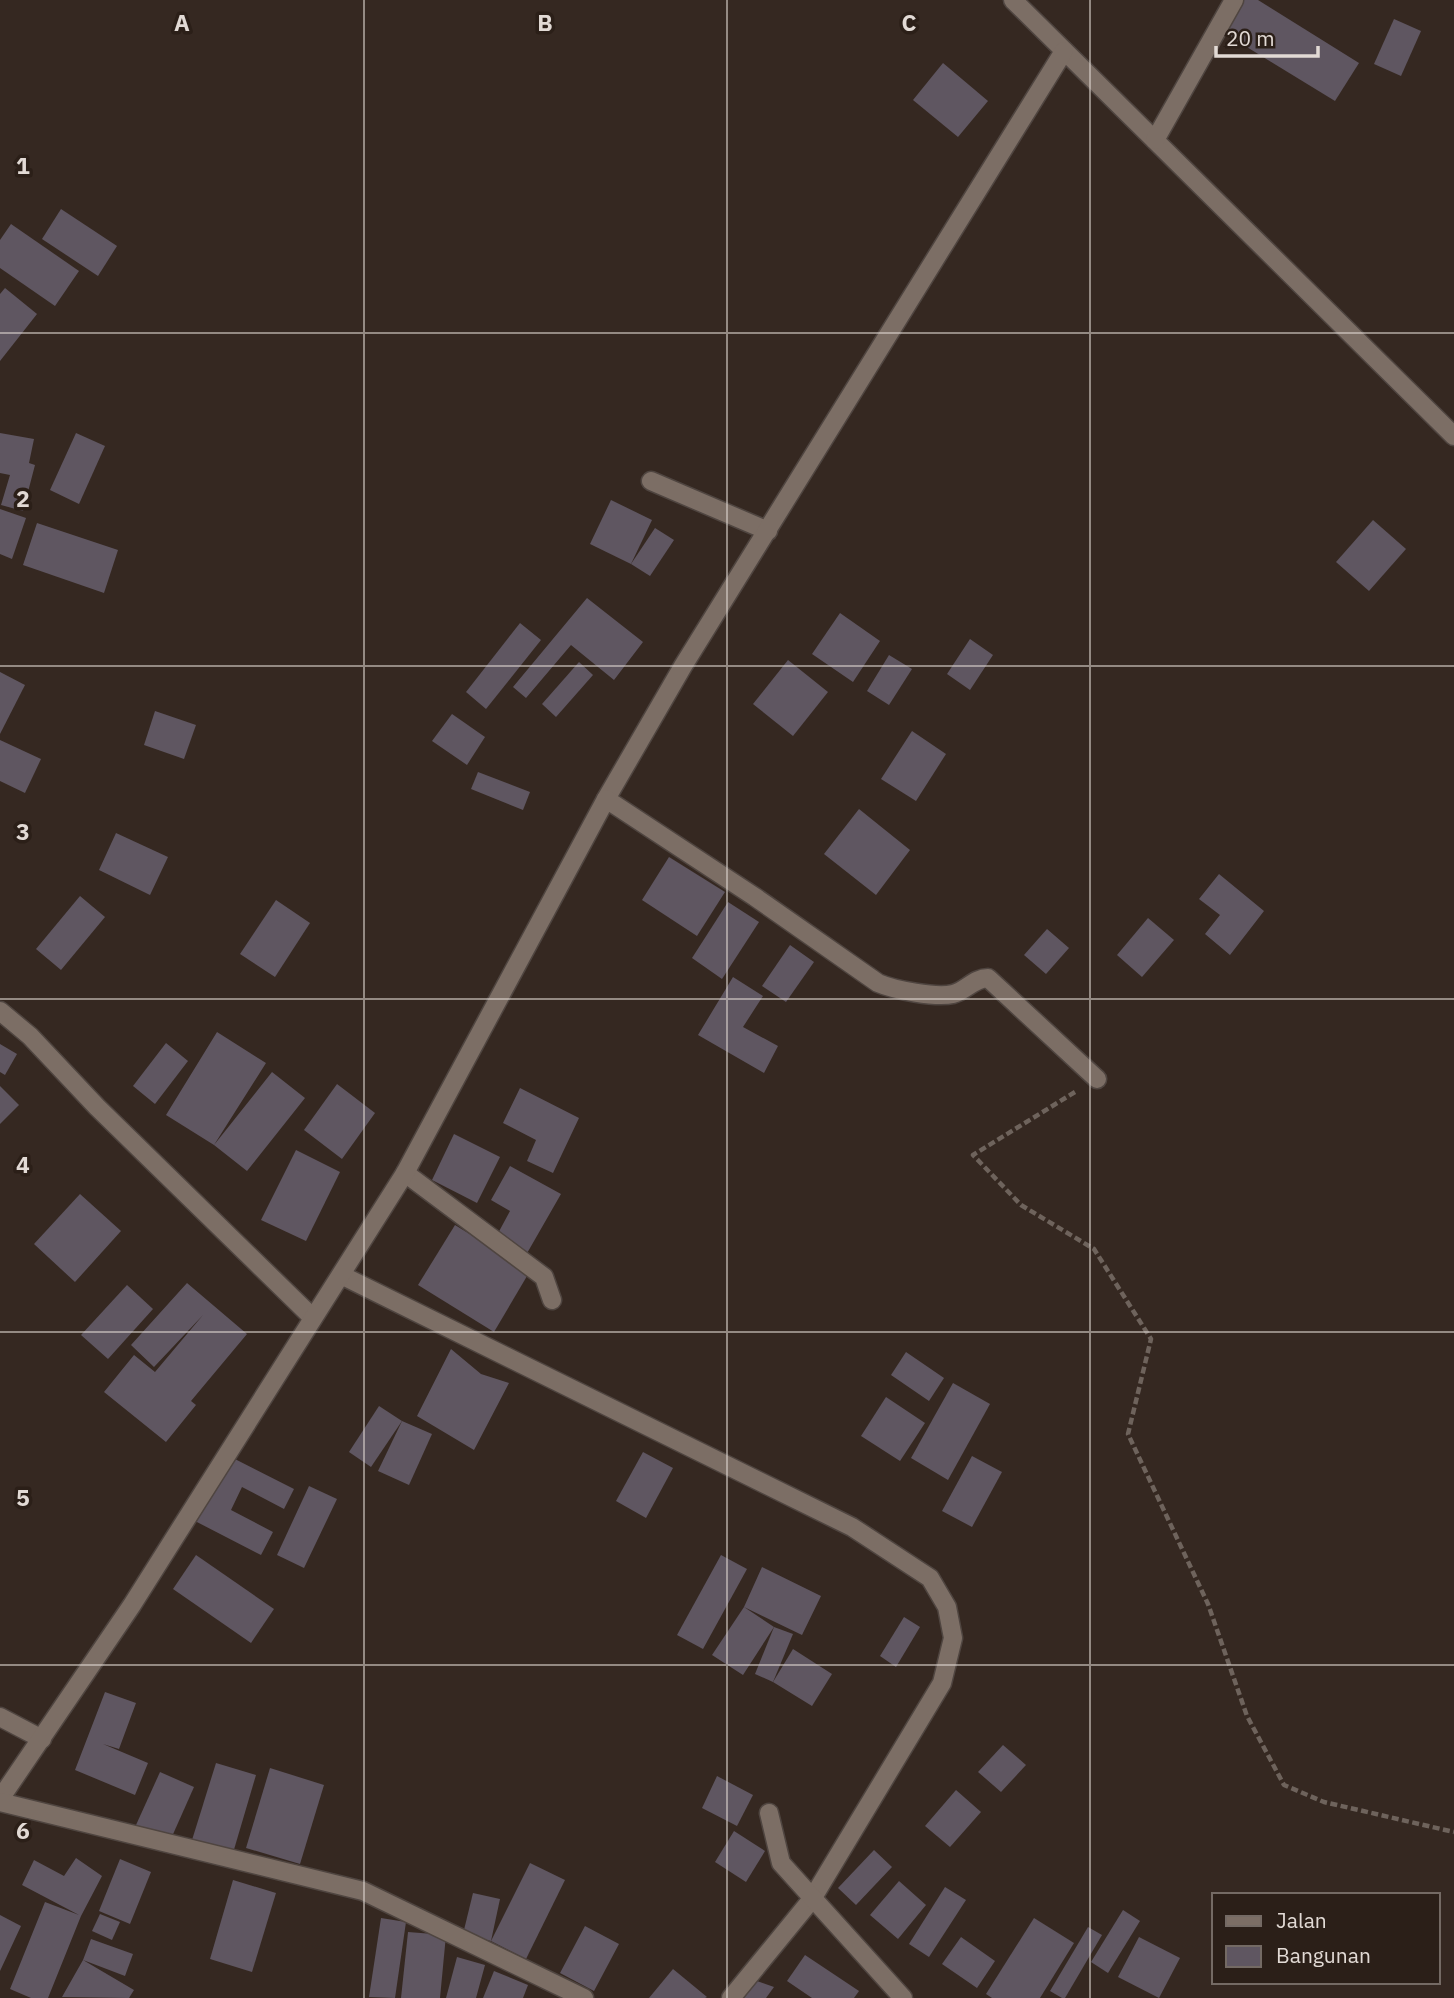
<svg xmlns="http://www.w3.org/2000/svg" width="1454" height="1998" font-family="'IBM Plex Sans',sans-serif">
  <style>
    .building { fill: #5f5661 }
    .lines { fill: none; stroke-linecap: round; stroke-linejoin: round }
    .minor-casing { stroke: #4f4540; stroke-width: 21 }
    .path { stroke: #6e635c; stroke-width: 4.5; stroke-dasharray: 7 3.5; stroke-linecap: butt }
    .minor { stroke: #7c6e65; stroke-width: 18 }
    .grid { fill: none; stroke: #e2dad5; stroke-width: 2; stroke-opacity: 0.55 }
    .grid-label { font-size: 23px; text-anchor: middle; font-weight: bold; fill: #e2dad5; stroke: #2b1f18; stroke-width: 7; stroke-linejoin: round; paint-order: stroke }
  </style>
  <rect width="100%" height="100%" fill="#352821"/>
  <!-- building -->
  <g class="building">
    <polygon points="1244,0 1258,0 1359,63 1335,101 1224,33"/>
    <polygon points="1394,19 1421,31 1401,76 1374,64"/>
    <polygon points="943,63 988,101 958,137 913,100"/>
    <polygon points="61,209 117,246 98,276 42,239"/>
    <polygon points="11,224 79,271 55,306 0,268 0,240"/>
    <polygon points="5,288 37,314 0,361 0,294"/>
    <polygon points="0,433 34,439 29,463 35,465 23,511 1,505 10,475 0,473"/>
    <polygon points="76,433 105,446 79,504 50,490"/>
    <polygon points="611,500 652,520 631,564 590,544"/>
    <polygon points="0,509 26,518 12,559 0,554"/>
    <polygon points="1373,520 1406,549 1369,591 1336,562"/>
    <polygon points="37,523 118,550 104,593 23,565"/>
    <polygon points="655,528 674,540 650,576 631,564"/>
    <polygon points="587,598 643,642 614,680 571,645 526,698 513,687"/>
    <polygon points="840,613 880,641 853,682 812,654"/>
    <polygon points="520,623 541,640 486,709 466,692"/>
    <polygon points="970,639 993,655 970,690 947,674"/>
    <polygon points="889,655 912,669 889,705 867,691"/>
    <polygon points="788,660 828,692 793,736 753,704"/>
    <polygon points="579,662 593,675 556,717 542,704"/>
    <polygon points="0,672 25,685 0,734"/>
    <polygon points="155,711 196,725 184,759 144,745"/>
    <polygon points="452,714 485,737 467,765 432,741"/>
    <polygon points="912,731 946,754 916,801 881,779"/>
    <polygon points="0,740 41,759 25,793 0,781"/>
    <polygon points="478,772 530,792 523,810 471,789"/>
    <polygon points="859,809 910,850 876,895 824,854"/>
    <polygon points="116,833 168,857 150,895 99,870"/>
    <polygon points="669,857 725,892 697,936 642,900"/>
    <polygon points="1219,874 1264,911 1230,955 1205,934 1220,915 1199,899"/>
    <polygon points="80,896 105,917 61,970 36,949"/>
    <polygon points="276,900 310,923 275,977 240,954"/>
    <polygon points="728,902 759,922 722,979 692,958"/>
    <polygon points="1148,918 1174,940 1142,977 1117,955"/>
    <polygon points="1047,929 1069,948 1046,974 1024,955"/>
    <polygon points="790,945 814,962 786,1002 762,986"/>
    <polygon points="733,977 763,996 743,1027 778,1046 764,1073 698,1035"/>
    <polygon points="217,1032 266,1063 214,1145 272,1072 305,1098 247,1171 214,1145 166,1115"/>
    <polygon points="166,1043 188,1061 155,1104 133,1086"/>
    <polygon points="0,1044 17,1054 5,1075 0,1072"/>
    <polygon points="337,1084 375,1113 342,1159 304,1130"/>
    <polygon points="0,1086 19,1105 0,1124"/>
    <polygon points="520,1088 579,1118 553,1173 527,1161 536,1140 503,1123"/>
    <polygon points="454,1134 500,1157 477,1203 432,1180"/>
    <polygon points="296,1150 340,1172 306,1241 261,1220"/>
    <polygon points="510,1166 561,1194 526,1255 496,1237 510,1211 491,1200"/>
    <polygon points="80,1194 121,1231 75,1282 34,1244"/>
    <polygon points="455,1225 530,1271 494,1332 418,1285"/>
    <polygon points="187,1283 247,1334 191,1401 196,1405 166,1442 104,1392 134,1355 155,1372 203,1315 154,1367 131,1345"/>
    <polygon points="127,1285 153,1309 108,1359 81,1335"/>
    <polygon points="451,1349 481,1374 509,1383 474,1450 417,1416"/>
    <polygon points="906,1352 944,1378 929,1401 891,1375"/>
    <polygon points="953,1383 990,1404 948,1480 911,1458"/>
    <polygon points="886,1397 925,1423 900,1461 861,1436"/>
    <polygon points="379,1406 402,1421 371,1467 349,1452"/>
    <polygon points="402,1421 432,1434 409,1485 378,1471"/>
    <polygon points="643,1452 673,1468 646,1518 616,1501"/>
    <polygon points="227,1455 294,1489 284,1509 242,1487 231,1510 273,1532 261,1555 193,1520"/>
    <polygon points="972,1456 1002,1472 972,1527 942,1511"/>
    <polygon points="309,1486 337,1499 304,1568 277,1555"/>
    <polygon points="196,1555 274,1609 251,1643 173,1589"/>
    <polygon points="721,1555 747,1569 703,1649 677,1635"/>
    <polygon points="762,1567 821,1596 802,1635 744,1607 774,1627 743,1675 712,1655 744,1607"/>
    <polygon points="904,1617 920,1627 896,1667 880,1656"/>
    <polygon points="774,1627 793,1634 773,1682 755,1674"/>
    <polygon points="793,1649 832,1674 812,1706 773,1682"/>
    <polygon points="105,1692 136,1703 119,1749 103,1744 148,1763 135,1795 75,1770"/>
    <polygon points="1003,1745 1026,1765 1001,1792 978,1772"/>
    <polygon points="216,1763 256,1775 233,1853 192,1840"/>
    <polygon points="270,1768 324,1785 300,1864 246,1848"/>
    <polygon points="160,1772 194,1787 170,1841 136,1825"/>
    <polygon points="717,1776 753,1795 737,1826 702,1808"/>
    <polygon points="956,1790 981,1812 950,1847 925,1826"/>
    <polygon points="734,1831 765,1851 746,1882 715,1862"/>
    <polygon points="874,1850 892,1867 856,1905 838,1888"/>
    <polygon points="76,1858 102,1876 81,1916 48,1998 31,1998 10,1989 45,1902 79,1915 22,1885 34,1860 64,1876"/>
    <polygon points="120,1859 151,1872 130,1924 99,1911"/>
    <polygon points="530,1863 565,1880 526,1959 491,1941"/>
    <polygon points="233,1880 276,1893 252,1972 210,1959"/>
    <polygon points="899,1881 926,1905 898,1939 870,1915"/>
    <polygon points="945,1887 966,1900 929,1957 909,1944"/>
    <polygon points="473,1893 500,1899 491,1941 463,1934"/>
    <polygon points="1123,1910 1140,1921 1108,1973 1091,1962"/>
    <polygon points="100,1914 120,1922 112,1940 92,1931"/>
    <polygon points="0,1915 21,1926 0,1971"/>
    <polygon points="381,1918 406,1922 395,1998 369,1997"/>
    <polygon points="1034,1918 1074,1943 1040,1998 992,1998 986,1994"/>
    <polygon points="585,1926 619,1944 594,1991 560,1973"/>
    <polygon points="1088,1927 1102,1935 1065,1998 1062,1998 1050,1991"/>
    <polygon points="408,1932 446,1935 440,1998 401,1998"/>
    <polygon points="961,1937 995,1961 977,1988 942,1964"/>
    <polygon points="1139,1937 1180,1958 1159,1998 1118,1977"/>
    <polygon points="91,1939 133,1954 125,1976 83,1960 134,1990 129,1998 62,1997 83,1960"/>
    <polygon points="805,1955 859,1991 854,1998 812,1998 787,1981"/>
    <polygon points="457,1957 485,1965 476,1998 446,1998"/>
    <polygon points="673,1969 707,1997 705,1998 649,1998"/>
    <polygon points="494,1971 528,1985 523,1998 483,1998"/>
    <polygon points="757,1981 774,1987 766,1998 744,1998"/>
  </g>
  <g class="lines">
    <!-- minor casing -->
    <g class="minor-casing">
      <g id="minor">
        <polyline points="1013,0 1454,436"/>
        <polyline points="1155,140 1234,0"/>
        <polyline points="651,481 768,531"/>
        <polyline points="606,799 683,666 1064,51"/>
        <polyline points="0,1011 30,1036 97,1107 313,1318"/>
        <polyline points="405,1173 544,1277 552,1300"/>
        <polyline points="341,1275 852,1527 930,1578 947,1607 953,1638 942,1683 812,1899 731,1998"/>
        <polyline points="0,1717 42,1739"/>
        <path d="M0,1799L132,1605L405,1173L606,799L755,897L878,983C894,990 936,998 953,994C966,991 974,978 988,978L1097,1079"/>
        <polyline points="0,1802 363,1891 584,1998"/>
        <polyline points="769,1813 781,1863 903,1998"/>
      </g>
    </g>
    <!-- path -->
    <polyline class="path" points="1075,1092 973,1155 1021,1205 1094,1249 1151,1339 1128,1434 1208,1604 1247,1716 1284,1785 1324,1802 1454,1832"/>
    <!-- minor -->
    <use href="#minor" class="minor"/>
  </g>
  <!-- grid -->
  <path class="grid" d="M364,0V1998M727,0V1998M1090,0V1998M0,333H1454M0,666H1454M0,999H1454M0,1332H1454M0,1665H1454"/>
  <g class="grid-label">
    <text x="182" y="31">A</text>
    <text x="545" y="31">B</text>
    <text x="909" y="31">C</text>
    <text x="23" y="174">1</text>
    <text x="23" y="507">2</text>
    <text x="23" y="840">3</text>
    <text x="23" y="1173">4</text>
    <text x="23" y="1506">5</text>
    <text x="23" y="1839">6</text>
  </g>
  <!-- legend -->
  <rect x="1212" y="1893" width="228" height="91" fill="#2b1f18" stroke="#746a64" stroke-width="2"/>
  <rect x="1226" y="1916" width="35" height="10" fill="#7c6e65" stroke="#746a64" stroke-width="2"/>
  <text x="1276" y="1928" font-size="21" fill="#e2dad5">Jalan</text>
  <rect x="1226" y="1946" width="35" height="21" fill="#5f5661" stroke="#746a64" stroke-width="2"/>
  <text x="1276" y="1963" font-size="21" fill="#e2dad5">Bangunan</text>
  <!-- scale -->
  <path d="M1216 46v10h102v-10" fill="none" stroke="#e2dad5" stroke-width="3.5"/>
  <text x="1226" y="46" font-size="21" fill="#e2dad5" stroke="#2b1f18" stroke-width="5" paint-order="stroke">20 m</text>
</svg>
